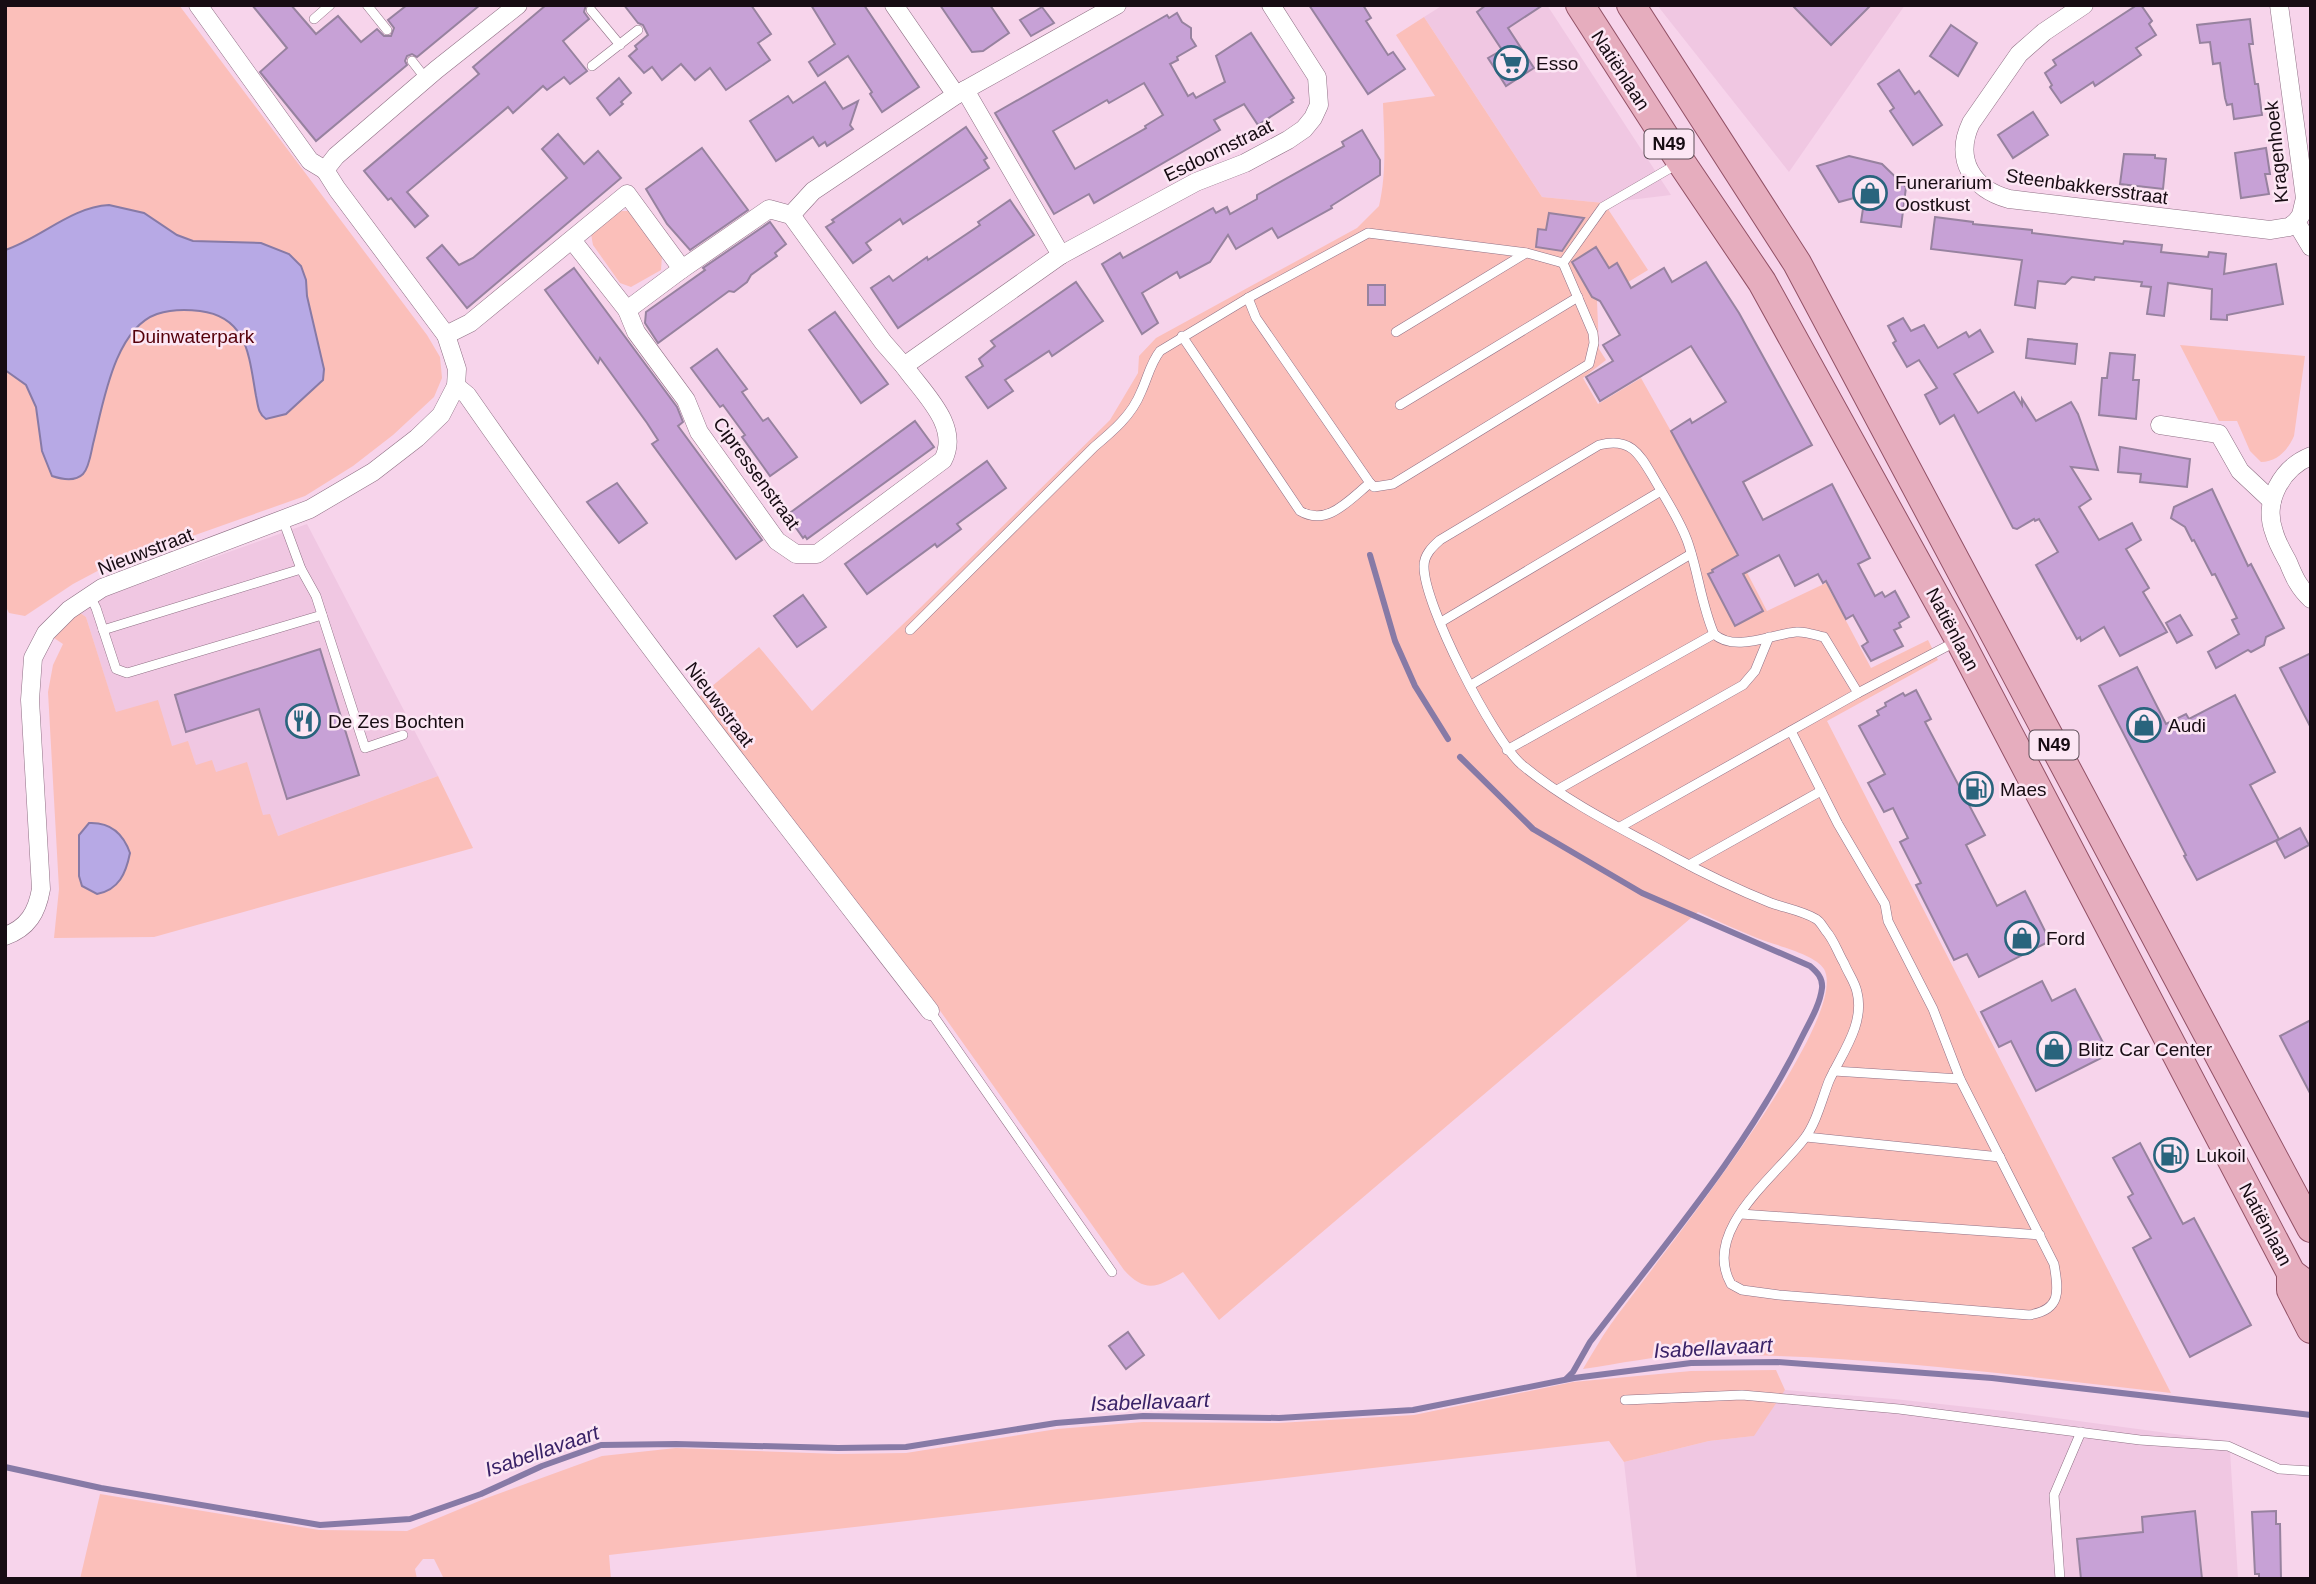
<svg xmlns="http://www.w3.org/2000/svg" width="2316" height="1584" font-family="Helvetica,sans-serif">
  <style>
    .built { fill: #f0c7e2 }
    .green { fill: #fbbfba }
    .water { fill: #b7a9e5; stroke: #877aa6; stroke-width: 2 }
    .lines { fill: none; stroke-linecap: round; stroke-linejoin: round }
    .stream { stroke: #877aa6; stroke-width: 6 }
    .building { fill: #c7a1d6; stroke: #97829f; stroke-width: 2; fill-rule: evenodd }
    .service-casing { stroke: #8f7085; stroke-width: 10 }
    .minor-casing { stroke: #8f7085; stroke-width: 19 }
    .primary-casing { stroke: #925166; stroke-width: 30 }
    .service { stroke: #fff; stroke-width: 9 }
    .minor { stroke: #fff; stroke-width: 18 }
    .primary { stroke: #e6adbe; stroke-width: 28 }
    .labels { text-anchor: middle; stroke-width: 5; stroke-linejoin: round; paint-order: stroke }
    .shield { fill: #fce6f4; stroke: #5c4d56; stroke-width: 2 }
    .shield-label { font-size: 18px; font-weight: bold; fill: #170c13 }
    .poi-label { font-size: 19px; fill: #170c13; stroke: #fce6f4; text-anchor: start }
    .street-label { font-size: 19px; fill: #170c13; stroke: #fce6f4 }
    .park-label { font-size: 19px; fill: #55000a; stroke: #fce6f4 }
    .water-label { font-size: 21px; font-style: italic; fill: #392267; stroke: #fce6f4 }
  </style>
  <rect width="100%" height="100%" fill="#f7d4eb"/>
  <!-- built -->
  <g class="built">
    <polygon points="1443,5 1547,5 1671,195 1604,203 1542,197 1424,17"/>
    <polygon points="1657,5 1905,5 1789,172"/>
    <polygon points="307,524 438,776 278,836 173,891 195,762 188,742 172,747 116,713 86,617 79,612 104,597"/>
    <polygon points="1785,1390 1894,1399 2005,1411 2219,1440 2230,1451 2238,1579 1637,1579 1624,1462 1709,1441 1753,1436"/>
  </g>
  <!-- green -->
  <g class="green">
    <polygon points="5,5 179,5 427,335 440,357 442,378 434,397 393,435 353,466 305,496 105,567 73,584 25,616 9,613 5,605"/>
    <path d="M1424,17L1542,197L1604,203L1648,270L1597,301L1599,349L1606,360L1583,378L1598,404L1641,378L1709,499L1767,611L1826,583L1871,668L1928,640L1938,660L1827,721L2171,1393C2013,1375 1853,1353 1694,1355C1657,1355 1619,1364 1583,1369C1592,1354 1601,1338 1611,1324C1647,1273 1853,1021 1824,969C1815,954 1774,945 1757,938C1737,930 1718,921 1698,912L1219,1320L1183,1272C1158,1287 1146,1294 1124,1270L941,1012L699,697L759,647L812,711L921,607L1110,420L1138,373L1139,356L1156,338L1357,228L1379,206C1387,172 1384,137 1383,103L1435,96L1396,35Z"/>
    <polygon points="622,211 629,211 662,256 661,270 631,287 620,283 593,245 591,234 615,213"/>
    <path d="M2180,345L2305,356L2294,436C2288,450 2277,462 2261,462L2250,451L2237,421H2219Z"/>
    <polygon points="79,612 86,617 116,712 158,700 172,746 188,741 196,765 212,760 216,772 247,762 263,815 270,814 278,836 438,776 473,848 154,937 54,938 59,889 48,692 53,665 63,644 54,638"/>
    <polygon points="1776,1370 1785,1390 1754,1436 1709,1441 1624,1462 1609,1441 609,1555 611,1579 444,1579 434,1559 423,1559 415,1569 417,1579 80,1579 100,1494 319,1530 407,1531 484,1499 602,1456 676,1448 838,1454 906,1453 1057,1429 1143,1422 1278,1423 1414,1415 1573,1382 1691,1371"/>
  </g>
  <!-- water -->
  <g class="water">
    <path d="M109,205L144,213L177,235L193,241L261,243L289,254L301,266L306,280L307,296L324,369L323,380L286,414L266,419C258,414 258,405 256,396C249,357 248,317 200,311C185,309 172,309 157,314C114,329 103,405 93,444C91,453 89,468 83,474C75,482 61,479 52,476L42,451L36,407L26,385L5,370V250C41,238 71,207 109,205Z"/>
    <path d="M89,823C110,822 123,833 130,853C126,873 119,890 97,894L82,886L79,876V835Z"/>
  </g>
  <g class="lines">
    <!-- stream -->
    <g class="stream">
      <polyline points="1370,555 1395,641 1415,686 1448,739"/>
      <path d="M1460,757L1533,829L1642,893L1810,966C1817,972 1823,978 1822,988C1820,1005 1809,1023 1802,1037C1748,1148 1664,1245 1590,1342L1573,1372L1566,1379"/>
      <polyline points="5,1467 101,1488 320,1525 410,1519 481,1494 542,1466 601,1445 676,1444 838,1448 906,1447 1056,1423 1143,1416 1279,1418 1413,1410 1574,1378 1691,1363 1777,1362 1992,1378 2311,1415"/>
    </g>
  </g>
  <!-- building -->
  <g class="building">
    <polygon points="252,5 291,5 316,34 338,16 361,42 377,29 384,36 391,36 394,28 388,20 407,5 480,5 417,57 412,54 407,56 405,61 407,65 316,141 260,72 287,48"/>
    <polygon points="546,5 586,5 584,12 589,19 563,41 587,71 570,84 564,77 547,90 543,86 513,113 508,107 407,192 428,216 415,227 391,198 388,200 364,171 479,74 473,67"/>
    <polygon points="624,5 751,5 771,34 758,43 770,60 726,90 710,68 695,80 681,64 662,80 652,67 644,73 629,56 637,49 635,46 648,35 643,25 638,23"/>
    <polygon points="811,5 864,5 919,87 882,112 870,94 872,92 848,56 818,76 809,62 835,44"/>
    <polygon points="940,5 990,5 1009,33 983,51 972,52"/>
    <polygon points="1309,5 1363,5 1371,18 1366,21 1388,55 1393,52 1405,69 1368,94"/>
    <polygon points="1486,5 1543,5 1508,28 1534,68 1506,86 1488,58 1502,50 1477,12"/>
    <polygon points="1792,5 1871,5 1831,45"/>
    <polygon points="2137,5 2141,5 2152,21 2149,24 2156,35 2136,48 2141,55 2095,86 2093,82 2061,103 2050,87 2052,85 2045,73 2056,65 2053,60"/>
    <polygon points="1042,7 1054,23 1031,36 1020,20"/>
    <path d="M1177,13L1182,22L1191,28V38L1196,46L1177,57L1178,60L1170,64L1188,96L1193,93L1196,98L1225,82L1216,56L1251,33L1294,98L1291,100L1293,102L1258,125L1244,104L1214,120L1220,130L1094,203L1089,194L1054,214L995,113L1167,15L1169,18ZM1144,83L1163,115L1145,126L1146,128L1075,169L1053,131L1107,100L1109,103Z"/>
    <polygon points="2250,19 2253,44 2249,44 2255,84 2258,84 2262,115 2234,119 2232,104 2227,105 2225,98 2220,63 2213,64 2210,42 2200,43 2197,25"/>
    <polygon points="1951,25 1977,43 1958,76 1930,56"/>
    <polygon points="1899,70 1915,94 1919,91 1942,125 1913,145 1890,111 1894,108 1878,84"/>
    <polygon points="619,78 631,93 621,102 623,104 610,115 597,98"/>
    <polygon points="825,82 843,109 858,101 850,125 853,129 827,146 825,142 819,146 813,137 776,161 750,121 788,96 793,103"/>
    <polygon points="2033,112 2048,135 2013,158 1998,135"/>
    <polygon points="966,127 987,158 984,160 989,168 903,224 900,219 866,243 871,250 853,263 826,227 834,222 832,220"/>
    <polygon points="1362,130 1380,160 1380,175 1331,206 1332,208 1278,238 1272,228 1236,249 1228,235 1210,262 1180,278 1177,272 1142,293 1158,323 1142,334 1102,264 1120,253 1123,258 1213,208 1216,213 1227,207 1230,214 1257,199 1257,195 1344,146 1342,142"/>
    <polygon points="558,134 584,164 598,151 621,178 467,308 427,258 442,245 459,265 473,258 567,178 542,149"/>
    <polygon points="702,148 748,210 690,250 667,224 646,189"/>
    <polygon points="2266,148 2270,174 2265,174 2269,194 2241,198 2235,153"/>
    <polygon points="2124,154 2155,155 2155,158 2166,159 2163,189 2120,184"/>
    <polygon points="1849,156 1882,164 1906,187 1901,227 1861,222 1865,195 1839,202 1817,166"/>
    <polygon points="1010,200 1034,235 898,328 871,288 889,276 893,281 927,257 928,260 980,225 978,222"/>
    <polygon points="1549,213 1584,218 1562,251 1536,247 1538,229 1546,230"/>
    <polygon points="1935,217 1973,222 1973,224 2032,230 2032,233 2123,244 2124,241 2162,245 2161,252 2208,257 2209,252 2226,254 2224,274 2276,264 2283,304 2227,315 2227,320 2211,319 2212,289 2168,283 2164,316 2147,314 2151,287 2141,286 2142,282 2095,277 2094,280 2072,277 2065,284 2038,281 2035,308 2015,305 2022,260 1931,249"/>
    <polygon points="770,222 786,244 775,253 777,256 751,275 747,282 734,292 729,291 658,343 645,323 646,312 705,270 703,268"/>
    <polygon points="1596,247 1609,268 1617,263 1631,288 1664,268 1672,282 1706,262 1739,313 1812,445 1743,482 1763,520 1832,484 1870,558 1858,564 1875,596 1882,592 1885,597 1895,591 1909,617 1899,623 1901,627 1894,630 1903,646 1871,661 1862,646 1868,642 1853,615 1846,619 1826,581 1823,583 1818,574 1795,586 1779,555 1743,574 1763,611 1735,626 1708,574 1713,572 1712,570 1738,555 1671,431 1690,419 1692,423 1726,402 1691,346 1600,401 1586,377 1613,361 1603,345 1620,335 1600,301 1592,297 1572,262"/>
    <polygon points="574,268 677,407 683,422 678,426 762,540 736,559 652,444 658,440 647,423 600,358 598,363 545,290"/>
    <polygon points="1076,282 1103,321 1052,356 1049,351 1005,380 1013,391 988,408 966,377 983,366 979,359 995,346 991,341"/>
    <rect x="1368" y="285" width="17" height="20"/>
    <polygon points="835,312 888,384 861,403 809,330"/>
    <polygon points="1903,318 1911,331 1924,325 1938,348 1966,332 1969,337 1980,330 1993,352 1954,374 1978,413 2014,392 2022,405 2022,399 2036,421 2071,402 2078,414 2098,470 2071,467 2091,499 2079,507 2099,540 2132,523 2141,540 2126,549 2149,588 2143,592 2167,632 2120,656 2104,627 2081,641 2080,637 2077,639 2036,565 2058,552 2039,519 2035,521 2034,519 2017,529 2013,528 1954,415 1940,424 1925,395 1937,388 1919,360 1907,367 1893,343 1896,341 1888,326"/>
    <polygon points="2028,339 2077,344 2075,364 2026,358"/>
    <polygon points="717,349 747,389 742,392 752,406 763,421 768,418 797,457 770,476 742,437 745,435 723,405 720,407 691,368"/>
    <polygon points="2110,353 2135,355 2133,380 2139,380 2136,419 2099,415 2102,378 2107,378"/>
    <polygon points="915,421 934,447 807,539 805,536 803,538 787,515"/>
    <polygon points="2120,447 2190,459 2187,487 2140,482 2141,474 2118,472"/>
    <polygon points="987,461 1006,488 957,524 961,529 937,547 935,544 867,594 845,564"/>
    <polygon points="617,483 647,523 619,543 587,502"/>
    <polygon points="2212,489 2248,566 2251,564 2284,628 2266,637 2264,645 2251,652 2248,650 2216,668 2208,652 2239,634 2232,620 2237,618 2215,574 2212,575 2194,540 2192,541 2185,527 2171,518 2174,507"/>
    <polygon points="803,595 826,627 797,647 774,616"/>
    <polygon points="2180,615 2192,635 2177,643 2166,623"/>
    <polygon points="320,649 359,775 287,799 259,709 186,732 175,695"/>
    <polygon points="2311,653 2311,728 2280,668"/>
    <polygon points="2137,667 2166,724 2186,714 2189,719 2235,695 2275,772 2250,785 2279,839 2197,880 2184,856 2186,855 2099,686"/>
    <polygon points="1916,690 1931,719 1925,722 1985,835 1966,845 1997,906 2025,891 2050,941 1979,977 1967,954 1954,960 1916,885 1921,883 1900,842 1908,838 1893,808 1884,812 1868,783 1885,774 1859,726 1879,715 1877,711 1886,706 1885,703 1903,693 1905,696"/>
    <polygon points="2300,828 2309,845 2285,858 2276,841"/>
    <polygon points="2042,981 2052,1001 2075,989 2109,1054 2036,1091 2011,1041 1999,1047 1981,1012"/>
    <polygon points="2311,1020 2311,1095 2280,1036"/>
    <polygon points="2140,1143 2183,1224 2194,1218 2251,1325 2190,1357 2133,1248 2151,1238 2128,1197 2133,1194 2113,1158"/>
    <polygon points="1128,1332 1144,1355 1126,1369 1109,1346"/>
    <polygon points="2195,1511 2202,1579 2081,1579 2077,1539 2143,1532 2142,1517"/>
    <polygon points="2276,1511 2276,1524 2280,1524 2281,1579 2259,1579 2259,1574 2255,1574 2252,1512"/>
  </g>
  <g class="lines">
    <!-- service casing -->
    <g class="service-casing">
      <g id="service">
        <polyline points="367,5 387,30"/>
        <polyline points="591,10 620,45"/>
        <polyline points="314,19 330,5"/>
        <polyline points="412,61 426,79"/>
        <polyline points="592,66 638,30"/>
        <polyline points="1563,263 1603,207 1679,163"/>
        <polyline points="1248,298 1256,318 1370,483 1374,487 1393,484 1589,364 1594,343 1593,333 1563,263"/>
        <polyline points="1396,332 1526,253"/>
        <path d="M1182,336L1300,511C1327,527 1349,500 1370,483"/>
        <polyline points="1400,405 1578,297"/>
        <polyline points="283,520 301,569 316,596 365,748 403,735"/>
        <polyline points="90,596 96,608 116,669 127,673 322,615"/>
        <polyline points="1441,622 1661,491"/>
        <polyline points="103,630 301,569"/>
        <path d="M910,630L1094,447C1113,431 1132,415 1141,392C1148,377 1150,364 1160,351L1248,298L1368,233L1527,253L1563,263"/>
        <polyline points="1471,685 1691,554"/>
        <path d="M1791,731L1838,824L1885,904L1888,921L1933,1009L1960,1079L2054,1264C2059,1292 2061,1310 2029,1315L1779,1295L1742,1290L1731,1284C1701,1231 1775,1177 1804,1139C1816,1124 1822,1099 1829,1081C1842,1053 1865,1024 1857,992C1855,982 1848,973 1844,963C1838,953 1834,940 1826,931C1823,927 1820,921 1816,919C1803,911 1785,908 1771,903C1736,889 1703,873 1670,855C1620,828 1565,801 1521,764C1493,739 1423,604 1424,566C1424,555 1432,547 1440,540L1599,445C1633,436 1641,457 1656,482C1667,501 1679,519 1687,540C1698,570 1701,604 1714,634C1735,653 1772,634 1796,632C1805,631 1815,635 1824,637L1858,693"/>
        <polyline points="1507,750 1714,634"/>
        <polyline points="1557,790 1743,685 1755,671 1769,637"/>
        <polyline points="1620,827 1858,693 1955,642"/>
        <polyline points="1689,865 1821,791"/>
        <polyline points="930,1011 1112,1272"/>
        <polyline points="1834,1071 1960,1079"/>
        <polyline points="1806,1137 2000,1157"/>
        <polyline points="1741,1214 2040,1235"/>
        <polyline points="1625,1400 1742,1395 1899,1409 2140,1440 2228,1446 2279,1469 2311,1471"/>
        <polyline points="2060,1579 2054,1495 2081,1432"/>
      </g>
    </g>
    <!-- minor casing -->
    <g class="minor-casing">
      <g id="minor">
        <polyline points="198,5 310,161 325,170"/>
        <polyline points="894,5 956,95 1117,5"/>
        <path d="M2084,5L2044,32L2019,54L1971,123C1954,159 1972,189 2009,199L2270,230L2289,227L2296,222"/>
        <polyline points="2279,5 2305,198 2301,215 2296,222 2311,247"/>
        <polyline points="965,90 1061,255"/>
        <polyline points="791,215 813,191 956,95"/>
        <path d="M572,240L627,310L636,332L686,400L699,432L777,541L796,554H817L943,460C961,426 923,393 904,366"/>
        <polyline points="627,310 682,269"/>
        <polyline points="446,335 470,323 627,194 682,269 769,209 791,215 883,342 904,366 1061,255 1196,182 1245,163 1288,140 1304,129 1313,118 1319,105 1317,77 1271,5"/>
        <path d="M456,386L467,395C614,606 773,808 930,1011"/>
        <polyline points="2160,425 2219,434 2240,471 2272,501"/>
        <path d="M2311,456C2281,468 2263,502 2274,532C2277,543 2283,553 2288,562C2294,577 2299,588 2311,599"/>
        <path d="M5,936C28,928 37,912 41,889L30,700L33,658L46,633L69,610L102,588L310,509L373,472L417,438L441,415L456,386L457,369L446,335L337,189L325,170L336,156L436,70L518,5"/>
      </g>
    </g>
    <!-- primary casing -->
    <g class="primary-casing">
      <g id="primary">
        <polyline points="1580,5 1681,162 1762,282 1959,639 2291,1273 2307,1285 2311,1292"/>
        <polyline points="1631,5 1797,263 2311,1228"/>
        <polyline points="2291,1273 2291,1290 2311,1329"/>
      </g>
    </g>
    <!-- service -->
    <use href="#service" class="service"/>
    <!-- minor -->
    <use href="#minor" class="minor"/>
    <!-- primary -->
    <use href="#primary" class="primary"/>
  </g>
  <!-- icons -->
  <defs>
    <g id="supermarket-ring" transform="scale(1.75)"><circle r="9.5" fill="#fce6f4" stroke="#29647d" stroke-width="1.5"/><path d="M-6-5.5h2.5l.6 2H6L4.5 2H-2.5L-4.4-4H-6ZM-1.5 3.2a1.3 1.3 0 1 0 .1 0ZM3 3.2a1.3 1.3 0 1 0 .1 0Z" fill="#29647d"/></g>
    <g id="shop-ring" transform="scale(1.75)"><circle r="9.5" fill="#fce6f4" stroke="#29647d" stroke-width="1.5"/><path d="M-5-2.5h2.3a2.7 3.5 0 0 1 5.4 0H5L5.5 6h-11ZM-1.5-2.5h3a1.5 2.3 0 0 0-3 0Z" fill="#29647d"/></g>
    <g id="restaurant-ring" transform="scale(1.75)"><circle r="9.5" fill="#fce6f4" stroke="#29647d" stroke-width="1.5"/><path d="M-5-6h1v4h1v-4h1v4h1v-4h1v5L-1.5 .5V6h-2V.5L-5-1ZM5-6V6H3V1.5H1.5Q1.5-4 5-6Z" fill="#29647d"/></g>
    <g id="fuel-ring" transform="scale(1.75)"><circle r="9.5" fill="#fce6f4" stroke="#29647d" stroke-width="1.5"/><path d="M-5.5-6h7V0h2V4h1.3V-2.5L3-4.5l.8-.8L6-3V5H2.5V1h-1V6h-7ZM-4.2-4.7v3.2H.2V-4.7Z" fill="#29647d"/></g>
  </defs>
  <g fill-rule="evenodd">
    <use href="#supermarket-ring" x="1511" y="63"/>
    <use href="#shop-ring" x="1870" y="193"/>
    <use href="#restaurant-ring" x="303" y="721"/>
    <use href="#shop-ring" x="2144" y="725"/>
    <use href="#fuel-ring" x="1976" y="789"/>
    <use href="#shop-ring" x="2022" y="938"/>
    <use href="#shop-ring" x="2054" y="1049"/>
    <use href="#fuel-ring" x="2171" y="1155"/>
  </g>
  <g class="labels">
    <!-- shield labels -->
    <g class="shield">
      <rect x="1644.5" y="129.5" width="49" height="29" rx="5"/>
      <rect x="2029.5" y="730.5" width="49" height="29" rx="5"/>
    </g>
    <g class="shield-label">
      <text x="1669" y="150">N49</text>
      <text x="2054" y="751">N49</text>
    </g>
    <!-- poi labels -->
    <g class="poi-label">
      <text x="1536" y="70">Esso</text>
      <text x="1895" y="189">Funerarium<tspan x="1895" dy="22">Oostkust</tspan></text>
      <text x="328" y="728">De Zes Bochten</text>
      <text x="2168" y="732">Audi</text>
      <text x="2000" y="796">Maes</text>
      <text x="2046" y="945">Ford</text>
      <text x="2078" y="1056">Blitz Car Center</text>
      <text x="2196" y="1162">Lukoil</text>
    </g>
    <!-- street labels -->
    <g class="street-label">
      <text transform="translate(1621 70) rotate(57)" y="7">Natiënlaan</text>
      <text transform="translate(1218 150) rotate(-26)" y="7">Esdoornstraat</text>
      <text transform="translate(2276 152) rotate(-96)" y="7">Kragenhoek</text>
      <text transform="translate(2087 186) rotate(8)" y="7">Steenbakkersstraat</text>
      <text transform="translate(757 473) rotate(54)" y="7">Cipressenstraat</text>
      <text transform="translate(145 551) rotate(-21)" y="7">Nieuwstraat</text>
      <text transform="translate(1953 629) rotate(62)" y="7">Natiënlaan</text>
      <text transform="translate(720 704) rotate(53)" y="7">Nieuwstraat</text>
      <text transform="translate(2266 1224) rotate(62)" y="7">Natiënlaan</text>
    </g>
    <!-- park labels -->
    <g class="park-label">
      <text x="193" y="343">Duinwaterpark</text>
    </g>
    <!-- water labels -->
    <g class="water-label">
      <text transform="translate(1713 1348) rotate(-3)" y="7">Isabellavaart</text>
      <text transform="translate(1150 1402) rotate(-2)" y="7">Isabellavaart</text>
      <text transform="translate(542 1451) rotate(-19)" y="7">Isabellavaart</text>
    </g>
  </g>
  <!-- border -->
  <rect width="2316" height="1584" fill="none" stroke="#170c13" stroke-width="14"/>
</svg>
